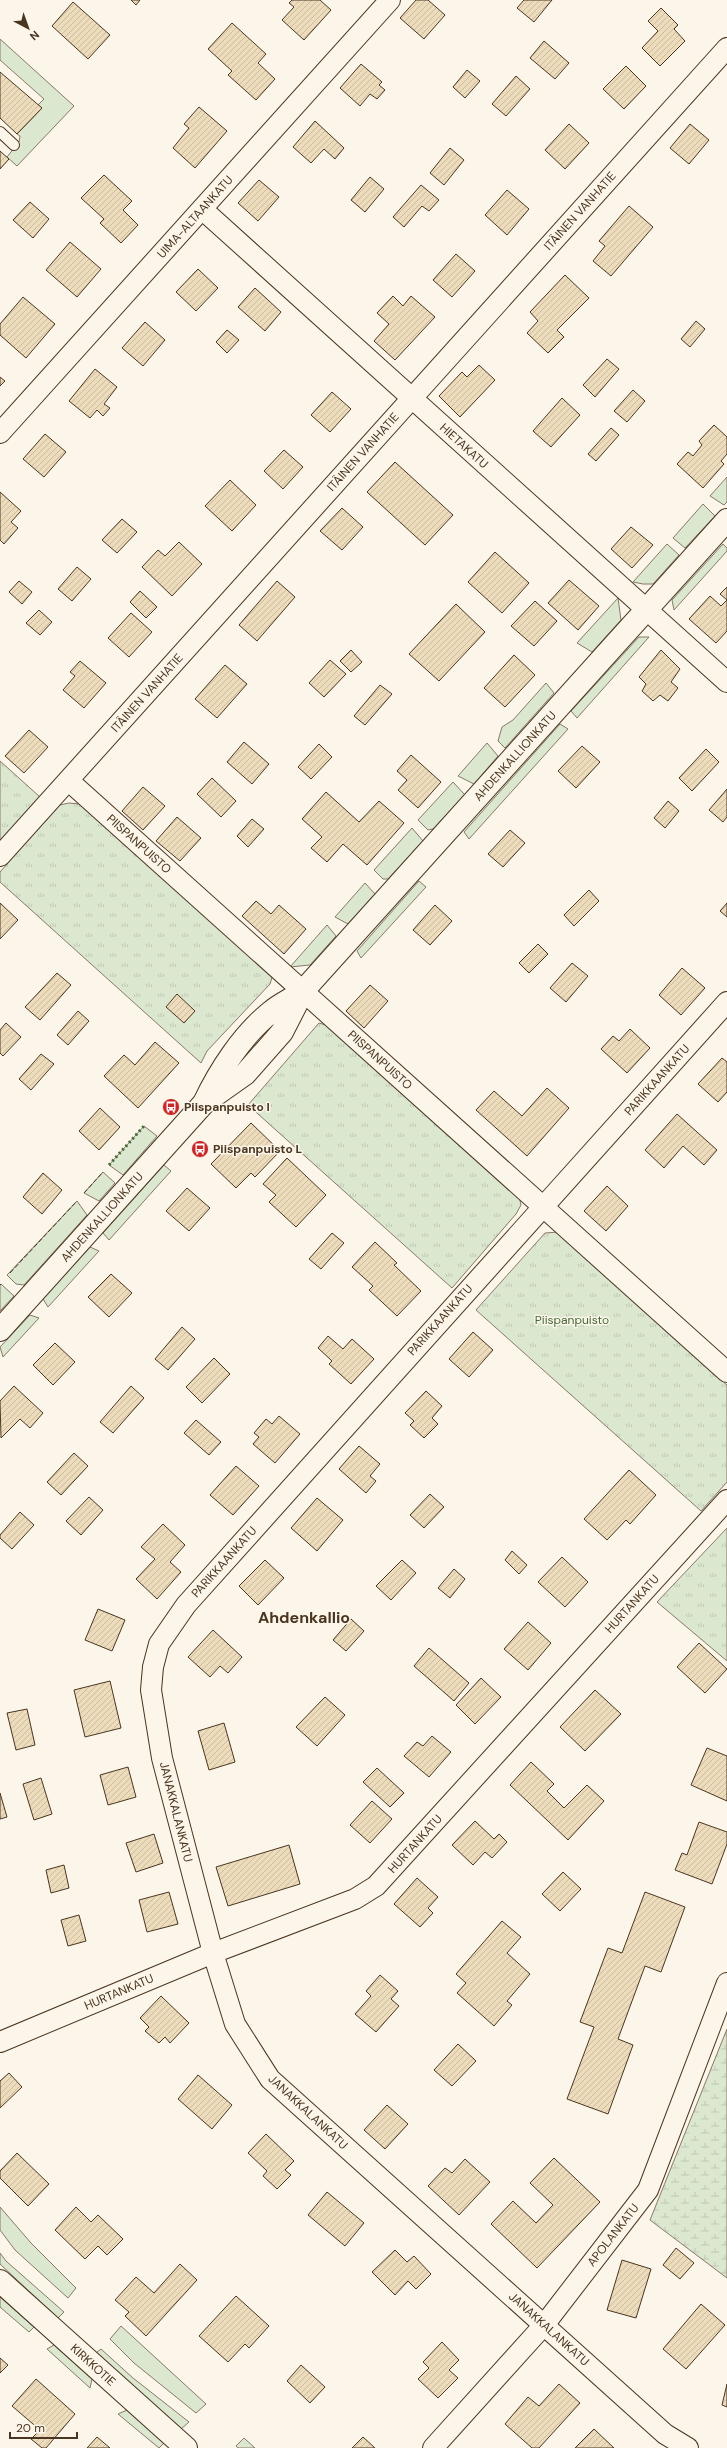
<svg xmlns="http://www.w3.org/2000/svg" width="727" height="2448" font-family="'DM Sans',sans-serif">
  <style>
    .grass { fill: #dce7d0; stroke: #887966 }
    .wetland { fill: url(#wetland-marsh); stroke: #887966 }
    .park { fill: url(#park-tufts); stroke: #887966 }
    .building { fill: url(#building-hatch); stroke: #4a3520 }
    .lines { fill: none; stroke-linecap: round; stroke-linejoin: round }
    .service-casing { stroke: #4a3520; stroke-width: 12 }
    .minor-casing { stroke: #4a3520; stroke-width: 22 }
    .tertiary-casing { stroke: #4a3520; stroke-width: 24 }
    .service { stroke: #fbf6e9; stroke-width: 10 }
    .minor { stroke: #fbf6e9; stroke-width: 20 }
    .tertiary { stroke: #fbf6e9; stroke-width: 22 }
    .hedge { stroke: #436837; stroke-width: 3; stroke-dasharray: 2 3; stroke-linecap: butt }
    .fence { stroke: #4a3520; stroke-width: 1; stroke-dasharray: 5 2; stroke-linecap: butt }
    .labels { text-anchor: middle; stroke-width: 3; stroke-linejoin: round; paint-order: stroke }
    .street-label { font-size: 12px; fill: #4a3520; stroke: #fbf6e9 }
    .poi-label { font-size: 12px; font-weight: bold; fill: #4a3520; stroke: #fbf6e9; text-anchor: start }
    .park-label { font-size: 12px; fill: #436837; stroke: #fbf6e9 }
    .district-label { font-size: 16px; font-weight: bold; fill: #4a3520; stroke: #fbf6e9 }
  </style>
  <defs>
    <pattern id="wetland-marsh" width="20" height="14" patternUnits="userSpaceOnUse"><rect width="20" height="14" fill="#dce7d0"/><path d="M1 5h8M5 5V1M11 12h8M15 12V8" fill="none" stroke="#bec7b2"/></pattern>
    <pattern id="park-tufts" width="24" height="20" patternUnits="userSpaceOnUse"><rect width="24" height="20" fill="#dce7d0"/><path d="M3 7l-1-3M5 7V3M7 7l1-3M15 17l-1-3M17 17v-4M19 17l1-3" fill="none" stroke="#bec7b2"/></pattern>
    <pattern id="building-hatch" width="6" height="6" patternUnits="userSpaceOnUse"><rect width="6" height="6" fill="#ecdcbc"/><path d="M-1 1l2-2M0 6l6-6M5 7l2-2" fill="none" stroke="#ccbda1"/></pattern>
  </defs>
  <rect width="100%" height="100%" fill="#fbf6e9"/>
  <!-- grass -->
  <g class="grass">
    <polygon points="0,39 74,106 17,166 7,157 19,142 20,136 17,134 42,108 38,105 44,99 0,60"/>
    <polygon points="727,477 727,502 724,505 710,496"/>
    <polygon points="703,504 715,516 685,548 673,538"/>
    <polygon points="667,544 679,555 653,584 643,584 633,582"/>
    <polygon points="723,544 727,548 727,551 674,610 672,600"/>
    <polygon points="618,598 621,620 592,652 577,643"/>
    <polygon points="639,637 649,637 577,718 571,711"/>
    <polygon points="546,683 554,693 505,748 498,741 502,727 513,720"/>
    <polygon points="560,724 568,729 469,839 464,832"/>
    <polygon points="487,743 498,756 474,784 458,776"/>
    <polygon points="453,782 465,795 433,829 428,830 418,820"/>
    <polygon points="412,828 423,841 388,879 383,879 374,870"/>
    <polygon points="419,881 426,887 361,958 357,951"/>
    <polygon points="365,883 375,894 348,924 335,917"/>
    <polygon points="327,925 336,936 310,965 290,967"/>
    <polygon points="144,1126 157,1136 123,1175 109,1165"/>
    <polygon points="164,1165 171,1171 109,1240 103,1233"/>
    <polygon points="103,1172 115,1183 99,1201 84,1193"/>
    <polygon points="77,1201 87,1215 24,1285 16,1284 7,1275"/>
    <polygon points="90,1247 99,1251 48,1307 43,1299"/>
    <polygon points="1,1284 14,1296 0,1311 0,1285"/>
    <polygon points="30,1315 39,1318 3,1357 0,1347"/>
    <polygon points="0,2207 31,2243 76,2288 68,2298 15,2250 0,2230"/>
    <polygon points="0,2253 6,2261 64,2312 58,2318 0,2264"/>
    <polygon points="0,2297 34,2327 29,2332 0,2307"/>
    <polygon points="121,2326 206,2404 196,2413 134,2363 110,2339"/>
    <polygon points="54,2345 92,2379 90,2388 47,2349"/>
    <polygon points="101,2349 133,2378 189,2422 181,2429 96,2353"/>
    <polygon points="127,2410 164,2443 159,2448 118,2414"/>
    <polygon points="244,2438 255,2448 238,2448 236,2446"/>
  </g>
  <!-- wetland -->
  <polygon class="wetland" points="727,2029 727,2278 650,2220"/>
  <!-- park -->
  <g class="park">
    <polygon points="0,761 40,797 0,842"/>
    <polygon points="69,803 79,804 90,810 273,974 270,984 207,1051 201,1063 0,882 0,872 60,805"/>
    <polygon points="319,1023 329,1026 519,1196 521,1205 516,1214 452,1288 248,1105"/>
    <polygon points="559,1232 727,1385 727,1482 701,1511 476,1310 545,1233"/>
    <polygon points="727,1528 727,1661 657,1602"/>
  </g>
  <!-- building -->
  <g class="building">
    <polygon points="131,0 140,0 136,5"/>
    <polygon points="292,0 320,0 331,10 304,40 282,20 294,7 289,3"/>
    <polygon points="416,0 428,0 445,15 424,39 400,18"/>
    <polygon points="524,0 552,0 534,22 517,8"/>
    <polygon points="73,2 110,35 88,59 52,26"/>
    <polygon points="661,8 678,25 674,29 685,41 660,66 642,48 658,31 648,21"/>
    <polygon points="232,23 266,54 258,63 275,79 256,100 228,75 232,71 208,49"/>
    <polygon points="544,41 569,63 555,79 530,58"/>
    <polygon points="361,64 382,82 379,85 385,90 377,99 370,94 360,106 340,88"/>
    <polygon points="626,66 646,86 624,109 603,89"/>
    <polygon points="467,70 480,81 465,98 453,87"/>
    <polygon points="0,72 42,108 17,134 0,118"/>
    <polygon points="516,76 530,89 506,116 492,104"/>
    <polygon points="199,107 227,131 195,168 173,148 189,128 184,124"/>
    <polygon points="315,121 344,148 335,159 324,149 311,163 293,147"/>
    <polygon points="569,124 589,143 565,169 545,150"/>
    <polygon points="690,124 709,140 689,164 670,148"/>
    <polygon points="450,148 464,160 444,185 430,173"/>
    <polygon points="0,151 9,159 0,169"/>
    <polygon points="104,175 132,201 123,210 138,225 121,243 100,223 104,219 81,198"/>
    <polygon points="370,177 384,189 365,212 351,200"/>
    <polygon points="259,180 279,197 258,221 238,203"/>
    <polygon points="421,185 439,200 429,211 422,206 404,227 393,217"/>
    <polygon points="507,190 529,209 507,235 485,215"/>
    <polygon points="30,202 49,219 33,238 13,220"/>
    <polygon points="629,206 653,227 611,276 593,261 605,246 599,241"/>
    <polygon points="70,242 101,269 77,297 46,270"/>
    <polygon points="456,254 475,271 452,297 433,280"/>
    <polygon points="198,269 218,288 196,311 176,292"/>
    <polygon points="565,275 589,298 557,330 564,337 548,353 527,333 538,321 530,312"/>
    <polygon points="255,288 281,312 265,331 238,307"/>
    <polygon points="393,296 403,306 411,296 435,317 395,360 374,341 389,324 377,313"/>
    <polygon points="23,297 55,324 26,358 0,335 0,324"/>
    <polygon points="696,321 705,329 690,347 681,339"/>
    <polygon points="145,322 165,340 143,366 122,348"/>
    <polygon points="227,330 239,340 227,353 216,342"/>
    <polygon points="607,359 619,369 595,397 583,385"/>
    <polygon points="479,365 495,380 460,417 439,396 462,372 467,377"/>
    <polygon points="95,369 117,387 104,404 110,408 103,416 97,410 90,418 69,401"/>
    <polygon points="0,377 5,381 0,386"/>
    <polygon points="633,390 645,401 627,422 614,411"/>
    <polygon points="332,392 351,409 330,432 311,415"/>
    <polygon points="562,398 580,415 551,447 533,431"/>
    <polygon points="714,425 727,437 727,454 721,461 724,464 703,488 677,464 688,452 693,456 702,445 699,441"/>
    <polygon points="611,428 619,435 596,461 588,454"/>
    <polygon points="45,434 66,452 44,477 23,459"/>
    <polygon points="284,450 303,467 283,489 264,471"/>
    <polygon points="395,462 453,515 425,545 367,492"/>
    <polygon points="230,480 256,505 232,531 205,506"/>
    <polygon points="0,492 21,511 11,522 18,528 4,544 0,540"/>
    <polygon points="342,508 363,527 342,550 320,531"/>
    <polygon points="122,519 137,532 117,553 102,540"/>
    <polygon points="631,527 653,545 632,568 611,549"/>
    <polygon points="179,542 202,564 172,596 142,567 158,550 165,556"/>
    <polygon points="495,552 529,583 502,613 468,582"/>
    <polygon points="77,567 91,579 72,601 58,589"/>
    <polygon points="569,580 599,606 578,630 548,603"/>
    <polygon points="19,581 32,592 22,604 9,592"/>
    <polygon points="277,581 295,597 257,641 239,625"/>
    <polygon points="727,587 727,631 716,643 689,619 710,596 721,606 727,600 720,594"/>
    <polygon points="140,591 157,607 146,618 130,602"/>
    <polygon points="535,601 557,621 534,646 511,626"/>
    <polygon points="456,604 485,632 439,681 409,654"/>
    <polygon points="39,610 52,622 40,635 26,623"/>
    <polygon points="131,613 152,632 129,657 108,638"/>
    <polygon points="351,650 362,662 351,672 340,661"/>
    <polygon points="661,650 680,669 671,682 678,688 668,701 660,695 653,701 642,691 646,684 639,677"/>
    <polygon points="514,655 535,675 505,707 484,688"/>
    <polygon points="330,660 346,674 324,697 309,683"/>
    <polygon points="80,661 106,683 84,708 63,690 75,676 70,672"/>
    <polygon points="225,665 247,684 217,718 195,699"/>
    <polygon points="380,685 392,694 365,725 354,716"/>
    <polygon points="29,730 48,747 24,773 5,756"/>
    <polygon points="244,742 269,764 252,784 227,762"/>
    <polygon points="319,744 332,757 311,779 298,767"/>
    <polygon points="582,746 600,762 576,788 558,771"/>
    <polygon points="706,749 719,762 692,791 679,778"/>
    <polygon points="411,755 441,782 418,808 398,790 407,780 397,771"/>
    <polygon points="212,778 236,801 221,817 197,794"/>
    <polygon points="143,787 165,806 143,830 122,811"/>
    <polygon points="727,789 727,817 723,822 709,810"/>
    <polygon points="326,792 359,822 379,801 404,823 367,865 343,844 327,862 311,848 322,837 302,819"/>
    <polygon points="668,801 679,811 665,828 654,818"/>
    <polygon points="177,817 201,838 180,861 156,841"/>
    <polygon points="252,819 264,829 248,847 237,836"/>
    <polygon points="510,830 525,843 503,867 488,854"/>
    <polygon points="589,890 599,901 574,926 564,915"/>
    <polygon points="256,901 271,914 279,905 306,929 284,954 242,916"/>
    <polygon points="0,903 18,920 0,939"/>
    <polygon points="727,903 727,917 720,911"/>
    <polygon points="435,905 452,921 430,945 413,930"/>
    <polygon points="538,944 548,954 529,973 519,963"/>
    <polygon points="572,963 588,976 566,1002 550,988"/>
    <polygon points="682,968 705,988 681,1015 659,995"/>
    <polygon points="57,973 71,985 40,1020 25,1007"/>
    <polygon points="370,985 388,1001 364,1028 346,1011"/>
    <polygon points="177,994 195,1011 184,1023 166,1007"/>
    <polygon points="78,1011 89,1021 68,1045 57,1035"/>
    <polygon points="6,1023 21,1037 3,1056 0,1053 0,1030"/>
    <polygon points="630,1029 650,1048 627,1073 601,1049 613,1036 619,1041"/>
    <polygon points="155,1042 179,1063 138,1108 104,1076 124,1055 135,1065"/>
    <polygon points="41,1054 54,1064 31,1090 19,1079"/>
    <polygon points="722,1058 727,1062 727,1092 718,1102 698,1084"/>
    <polygon points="547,1088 569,1108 527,1156 476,1110 494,1091 522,1116"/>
    <polygon points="100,1108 120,1127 99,1150 79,1131"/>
    <polygon points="677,1114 717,1150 704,1165 683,1146 664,1168 645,1150"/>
    <polygon points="251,1123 280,1151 255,1177 251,1173 236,1188 211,1164"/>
    <polygon points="287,1158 326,1195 296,1227 269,1202 276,1195 263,1184"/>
    <polygon points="43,1173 62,1190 42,1214 23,1197"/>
    <polygon points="607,1186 628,1206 606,1231 584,1211"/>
    <polygon points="187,1188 210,1208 189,1231 166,1211"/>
    <polygon points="332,1233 344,1243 321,1269 309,1259"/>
    <polygon points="375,1242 397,1263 394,1265 421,1291 397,1316 369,1290 373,1286 352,1267"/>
    <polygon points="111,1274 132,1293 109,1317 88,1297"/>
    <polygon points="182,1327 195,1339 168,1370 155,1359"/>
    <polygon points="473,1332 493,1350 469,1377 449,1359"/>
    <polygon points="328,1336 343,1349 352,1339 374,1359 351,1384 329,1364 332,1361 318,1348"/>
    <polygon points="55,1343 75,1362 53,1385 33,1365"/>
    <polygon points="214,1358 230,1374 202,1403 186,1387"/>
    <polygon points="14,1386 43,1413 30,1428 20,1419 1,1438 0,1401"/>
    <polygon points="131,1386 144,1398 113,1433 100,1422"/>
    <polygon points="426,1391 442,1406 432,1418 438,1424 424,1438 410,1425 414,1421 405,1413"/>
    <polygon points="279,1416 300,1434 275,1463 253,1444 259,1437 254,1433 266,1419 272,1424"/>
    <polygon points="196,1420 221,1442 209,1455 184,1433"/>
    <polygon points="359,1446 380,1464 370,1476 376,1481 366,1493 339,1469"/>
    <polygon points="74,1453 88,1466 61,1495 47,1482"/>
    <polygon points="236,1466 259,1486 233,1515 210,1495"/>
    <polygon points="629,1470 656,1495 630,1524 626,1520 607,1540 584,1519"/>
    <polygon points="430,1494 444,1507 424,1528 410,1515"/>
    <polygon points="89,1497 103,1510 81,1535 66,1521"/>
    <polygon points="317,1498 343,1520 317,1551 291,1528"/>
    <polygon points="20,1512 34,1525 12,1549 0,1538 0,1535"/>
    <polygon points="163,1524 185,1545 170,1562 181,1572 157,1599 136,1579 155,1559 141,1547"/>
    <polygon points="512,1551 527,1565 519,1574 505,1560"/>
    <polygon points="562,1557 588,1582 565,1607 538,1582"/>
    <polygon points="265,1560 284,1578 258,1605 239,1586"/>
    <polygon points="402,1560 416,1573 391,1600 376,1586"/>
    <polygon points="454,1569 465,1579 450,1598 438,1588"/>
    <polygon points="98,1609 125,1620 112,1651 85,1640"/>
    <polygon points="351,1619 364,1631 346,1651 333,1640"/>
    <polygon points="528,1622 551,1643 528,1670 504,1649"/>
    <polygon points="213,1630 242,1657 228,1673 220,1666 210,1677 188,1657"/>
    <polygon points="699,1643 727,1669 705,1693 677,1667"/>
    <polygon points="429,1648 469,1683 454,1701 414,1666"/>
    <polygon points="481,1678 501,1697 475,1724 456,1705"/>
    <polygon points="110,1681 121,1728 85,1737 74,1690"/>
    <polygon points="595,1690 621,1714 585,1751 560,1727"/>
    <polygon points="325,1697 345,1715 317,1746 296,1727"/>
    <polygon points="27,1709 35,1745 16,1750 7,1713"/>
    <polygon points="224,1723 235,1762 209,1770 198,1731"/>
    <polygon points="432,1736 451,1752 429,1777 404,1756 417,1742 423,1746"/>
    <polygon points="707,1748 727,1756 727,1801 691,1785"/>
    <polygon points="531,1762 554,1784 547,1791 564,1808 587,1785 604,1801 568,1840 510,1785"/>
    <polygon points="128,1767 136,1797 108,1805 100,1775"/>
    <polygon points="377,1768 404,1793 390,1807 363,1782"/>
    <polygon points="41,1778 52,1814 34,1820 23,1784"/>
    <polygon points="0,1793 7,1817 0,1819"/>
    <polygon points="372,1801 392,1819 370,1843 350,1825"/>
    <polygon points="475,1821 494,1839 499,1834 507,1842 492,1858 485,1852 473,1865 452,1845"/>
    <polygon points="699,1822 727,1832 727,1844 712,1884 675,1870 682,1853 687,1855"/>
    <polygon points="154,1834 163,1863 136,1872 126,1843"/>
    <polygon points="289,1845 300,1884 228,1906 216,1867"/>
    <polygon points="64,1865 69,1888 51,1893 46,1870"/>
    <polygon points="563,1872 581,1889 560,1911 542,1894"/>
    <polygon points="417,1878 438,1897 428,1908 433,1913 420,1927 394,1904"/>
    <polygon points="169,1892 178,1924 147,1932 139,1900"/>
    <polygon points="645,1892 685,1907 661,1972 645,1966 618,2039 633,2045 608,2114 567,2099 594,2027 580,2022 608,1948 622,1953"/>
    <polygon points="79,1915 86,1941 68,1946 61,1920"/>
    <polygon points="502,1921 521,1937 507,1953 530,1974 507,2001 512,2005 494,2026 457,1993 466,1983 456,1974"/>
    <polygon points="380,1975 398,1991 391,1999 399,2006 376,2032 355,2014 371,1996 366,1991"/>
    <polygon points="161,1996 189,2023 170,2043 165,2037 159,2043 145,2031 149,2027 140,2018"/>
    <polygon points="458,2044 476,2061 452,2086 434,2070"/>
    <polygon points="9,2073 22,2087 0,2108 0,2081"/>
    <polygon points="198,2075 232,2105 212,2129 178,2099"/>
    <polygon points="387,2105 408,2124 385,2149 364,2130"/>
    <polygon points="266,2134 294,2161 285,2170 291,2175 277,2189 263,2176 267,2171 248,2153"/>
    <polygon points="17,2153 49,2184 28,2206 0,2178 0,2171"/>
    <polygon points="554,2158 600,2202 537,2268 491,2224 513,2201 536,2223 553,2205 530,2183"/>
    <polygon points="465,2159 490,2182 459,2215 428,2186 445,2168 452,2173"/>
    <polygon points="327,2192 364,2223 345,2246 308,2215"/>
    <polygon points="76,2207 91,2222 98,2215 123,2239 107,2255 98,2246 85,2259 55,2230"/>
    <polygon points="676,2248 694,2263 680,2279 663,2265"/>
    <polygon points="395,2250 407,2262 414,2256 431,2274 416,2289 408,2281 395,2295 372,2272"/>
    <polygon points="622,2260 651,2269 636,2318 607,2310"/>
    <polygon points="180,2264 197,2280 146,2336 125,2316 129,2312 115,2300 136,2277 154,2293"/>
    <polygon points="236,2296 269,2326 249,2348 245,2344 228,2362 199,2336"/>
    <polygon points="701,2304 725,2325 686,2369 663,2349"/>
    <polygon points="442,2342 459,2360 449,2370 458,2378 438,2398 418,2379 429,2368 423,2362"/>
    <polygon points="0,2358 8,2365 0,2373"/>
    <polygon points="301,2365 325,2387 310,2403 287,2381"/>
    <polygon points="36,2379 75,2414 46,2448 42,2448 31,2439 40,2430 12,2406"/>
    <polygon points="559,2384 580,2403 539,2448 532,2448 505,2424 528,2397 539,2406"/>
    <polygon points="727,2384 727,2407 722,2405"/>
    <polygon points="594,2429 614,2448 575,2448"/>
    <polygon points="97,2437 110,2448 87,2448"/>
    <polygon points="363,2437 375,2448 352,2448"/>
  </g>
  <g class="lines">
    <!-- service casing -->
    <g class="service-casing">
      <polyline id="service" points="0,132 14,145"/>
    </g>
    <!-- minor casing -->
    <g class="minor-casing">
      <g id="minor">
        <polyline points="202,209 727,682"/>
        <polyline points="0,433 390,0"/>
        <polyline points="69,781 727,1372"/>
        <polyline points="0,856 727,48"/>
        <polyline points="0,2042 213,1953 355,1899 376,1886 727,1500"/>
        <polyline points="433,2448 544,2325 648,2190 727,1983"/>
        <polyline points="688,2448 665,2434 270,2079 235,2024 213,1953 162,1758 151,1690 153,1667 159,1644 186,1605 727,1002"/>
      </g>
    </g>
    <!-- tertiary casing -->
    <g class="tertiary-casing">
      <g id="tertiary">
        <path d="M204,1103C219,1071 243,1034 271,1012C280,1004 292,999 302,992"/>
        <polyline points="0,1330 204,1103 245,1074 282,1032 303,991 727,520"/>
        <polyline points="0,2281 186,2448"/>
      </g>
    </g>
    <!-- service -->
    <use href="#service" class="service"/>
    <!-- minor -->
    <use href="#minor" class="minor"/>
    <!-- tertiary -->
    <use href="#tertiary" class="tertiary"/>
    <!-- hedge -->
    <polyline class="hedge" points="109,1165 144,1126"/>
    <!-- fence -->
    <g class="fence">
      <polyline points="84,1193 103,1172"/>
      <polyline points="10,1273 77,1201"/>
      <polyline points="0,1285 1,1284"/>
    </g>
  </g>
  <!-- icons -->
  <defs>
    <g id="bus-disc" transform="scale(0.9)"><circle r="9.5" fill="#c62828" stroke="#fbf6e9"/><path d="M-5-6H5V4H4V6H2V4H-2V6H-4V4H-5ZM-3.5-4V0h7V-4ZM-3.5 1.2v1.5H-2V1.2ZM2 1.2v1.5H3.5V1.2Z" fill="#fff"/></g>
  </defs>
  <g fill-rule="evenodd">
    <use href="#bus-disc" x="171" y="1107"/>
    <use href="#bus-disc" x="200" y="1149"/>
  </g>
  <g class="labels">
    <!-- street labels -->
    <g class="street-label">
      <text transform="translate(580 211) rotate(-48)" y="4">ITÄINEN VANHATIE</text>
      <text transform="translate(195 217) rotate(-48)" y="4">UIMA-ALTAANKATU</text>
      <text transform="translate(464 446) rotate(42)" y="4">HIETAKATU</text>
      <text transform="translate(363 452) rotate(-48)" y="4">ITÄINEN VANHATIE</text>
      <text transform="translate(147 693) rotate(-48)" y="4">ITÄINEN VANHATIE</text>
      <text transform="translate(515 756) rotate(-48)" y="4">AHDENKALLIONKATU</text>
      <text transform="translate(139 844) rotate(42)" y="4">PIISPANPUISTO</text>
      <text transform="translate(380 1060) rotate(42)" y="4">PIISPANPUISTO</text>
      <text transform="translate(657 1080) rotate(-48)" y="4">PARIKKAANKATU</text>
      <text transform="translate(102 1217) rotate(-48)" y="4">AHDENKALLIONKATU</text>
      <text transform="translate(440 1320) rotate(-48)" y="4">PARIKKAANKATU</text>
      <text transform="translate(224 1562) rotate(-48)" y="4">PARIKKAANKATU</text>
      <text transform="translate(632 1604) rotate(-48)" y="4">HURTANKATU</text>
      <text transform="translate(176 1812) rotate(76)" y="4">JANAKKALANKATU</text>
      <text transform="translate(415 1844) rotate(-48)" y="4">HURTANKATU</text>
      <text transform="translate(119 1992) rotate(-23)" y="4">HURTANKATU</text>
      <text transform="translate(308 2112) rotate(43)" y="4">JANAKKALANKATU</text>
      <text transform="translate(613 2235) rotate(-52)" y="4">APOLANKATU</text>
      <text transform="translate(549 2329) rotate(42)" y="4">JANAKKALANKATU</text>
      <text transform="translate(93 2365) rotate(42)" y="4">KIRKKOTIE</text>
    </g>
    <!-- poi labels -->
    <g class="poi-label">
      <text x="184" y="1111">Piispanpuisto I</text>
      <text x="213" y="1153">Piispanpuisto L</text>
    </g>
    <!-- park labels -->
    <g class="park-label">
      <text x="572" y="1324">Piispanpuisto</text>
    </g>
    <!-- district labels -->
    <g class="district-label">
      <text x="304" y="1623">Ahdenkallio</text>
    </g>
  </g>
  <!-- north arrow -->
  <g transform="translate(28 28) rotate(139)" stroke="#fbf6e9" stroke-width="3" paint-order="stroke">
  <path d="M0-3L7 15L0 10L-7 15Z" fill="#4a3520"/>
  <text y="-6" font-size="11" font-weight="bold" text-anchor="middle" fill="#4a3520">N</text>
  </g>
  <!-- scale -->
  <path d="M10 2432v6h67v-6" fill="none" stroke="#4a3520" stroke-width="2"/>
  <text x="16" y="2432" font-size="12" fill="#4a3520" stroke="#fbf6e9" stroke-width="3" paint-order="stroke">20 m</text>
</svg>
